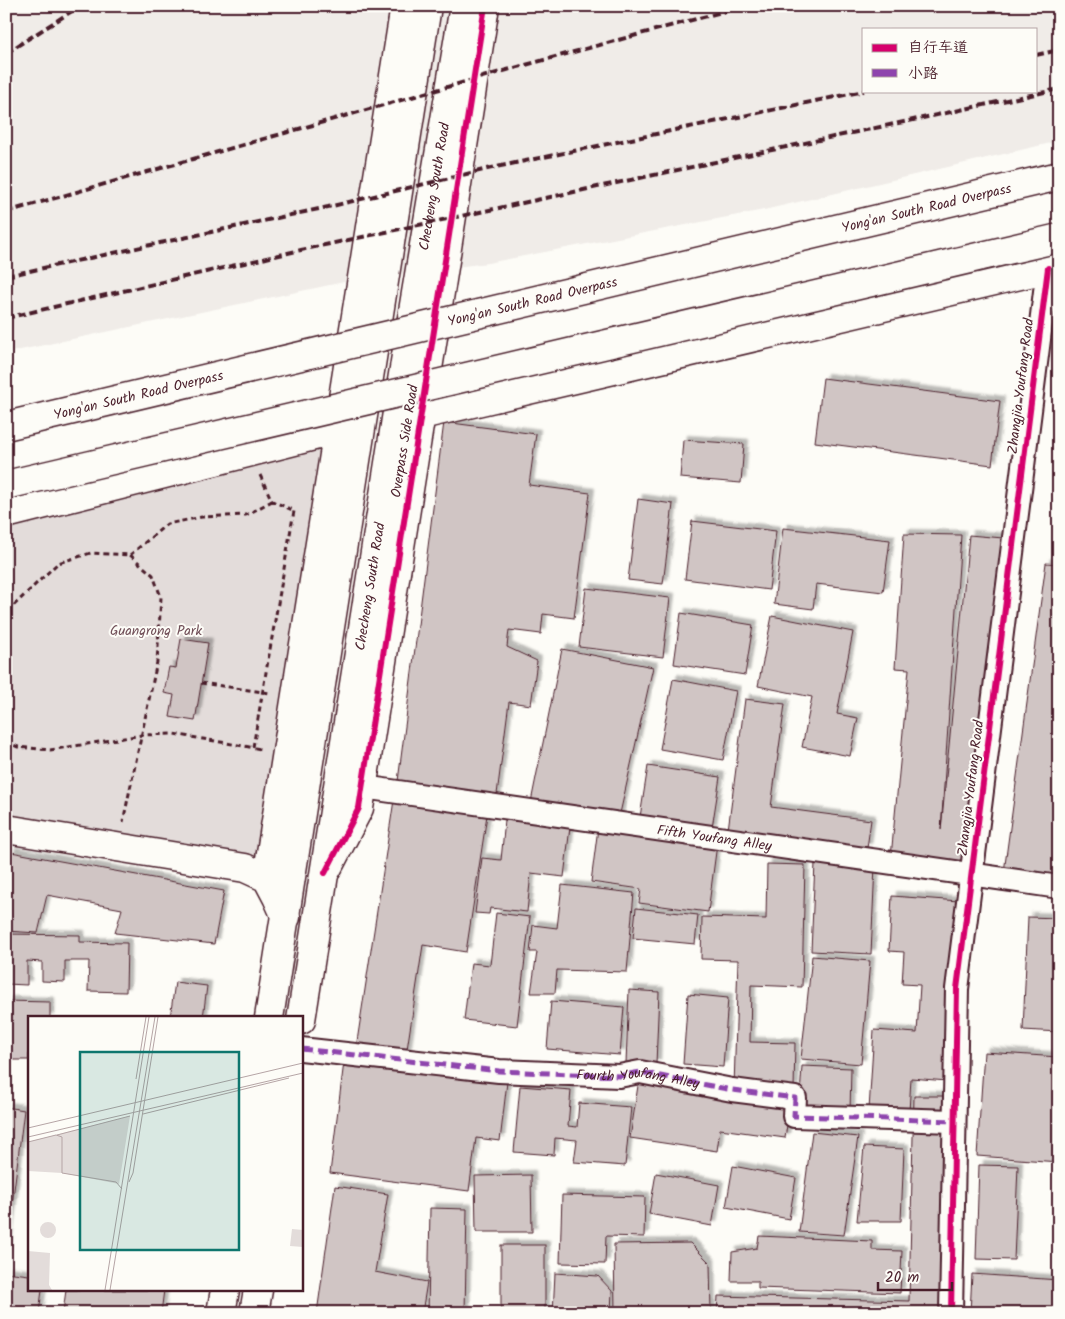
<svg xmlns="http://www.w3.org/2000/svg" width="1065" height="1319" font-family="Kalam,'LXGW WenKai TC',sans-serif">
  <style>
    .built { fill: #f0ece8; fill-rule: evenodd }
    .green { fill: #e3dcda; stroke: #967e82 }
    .building { fill: #d0c5c4; stroke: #4a1f2b; filter: url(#shadow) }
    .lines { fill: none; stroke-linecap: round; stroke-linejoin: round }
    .street-casing { stroke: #4a1f2b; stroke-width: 26 }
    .secondary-casing { stroke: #4a1f2b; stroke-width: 31 }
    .primary-casing { stroke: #4a1f2b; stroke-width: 31 }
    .path { stroke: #4a1f2b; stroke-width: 3; stroke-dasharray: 5 4; stroke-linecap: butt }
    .street { stroke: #fdfcf7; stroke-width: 22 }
    .secondary { stroke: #fdfcf7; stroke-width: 28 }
    .primary { stroke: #fdfcf7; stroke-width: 28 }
    .rail { stroke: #4a1f2b; stroke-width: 4; stroke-dasharray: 8 4; stroke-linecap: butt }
    .primary-bridge-casing { stroke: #4a1f2b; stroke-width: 31; stroke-linecap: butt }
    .primary-bridge { stroke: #fdfcf7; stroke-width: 28 }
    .quiet { stroke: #8e44ad; stroke-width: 5; stroke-dasharray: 10 5; stroke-linecap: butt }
    .cycleway-casing { stroke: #fdfcf7; stroke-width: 9 }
    .cycleway { stroke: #d6006c; stroke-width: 6 }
    .labels { text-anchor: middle; stroke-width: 4; stroke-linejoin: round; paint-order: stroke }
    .street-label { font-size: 14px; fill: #4a1f2b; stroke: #fdfcf7 }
    .park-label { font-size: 14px; fill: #704e57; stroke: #fdfcf7 }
    .inset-road { fill: none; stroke: #b5a4a5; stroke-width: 1 }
    .view { fill: #0f766e; fill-opacity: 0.15; stroke: #0f766e; stroke-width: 2.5 }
    .inset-edge { fill: none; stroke: #4a1f2b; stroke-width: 2.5 }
  </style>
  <defs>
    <filter id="shadow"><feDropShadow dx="4.5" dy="-4.5" stdDeviation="1" flood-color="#0004"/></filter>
  </defs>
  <rect width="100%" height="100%" fill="#fdfcf7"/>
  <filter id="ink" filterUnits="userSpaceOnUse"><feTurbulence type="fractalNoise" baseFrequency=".02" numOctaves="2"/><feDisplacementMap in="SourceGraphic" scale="10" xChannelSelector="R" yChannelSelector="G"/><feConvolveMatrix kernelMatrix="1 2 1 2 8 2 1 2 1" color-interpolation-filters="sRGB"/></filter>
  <g filter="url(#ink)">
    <!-- built -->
    <path class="built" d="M6,6H1059V141L764,210L488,263L358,279L6,353ZM864,29H1036V91H864Z"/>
    <!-- green -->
    <polygon class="green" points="338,430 267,878 6,829 6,514"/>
    <!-- building -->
    <g class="building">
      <polygon points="823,378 1000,401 992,465 815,442"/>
      <polygon points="444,422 536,434 529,485 590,493 574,618 543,614 541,634 509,630 507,647 537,661 531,705 509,702 496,802 397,789"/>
      <polygon points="683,440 744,444 741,483 680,478"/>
      <polygon points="638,499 673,504 663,584 628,580"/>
      <polygon points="692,521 776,531 769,590 685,579"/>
      <polygon points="783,528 890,540 883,592 816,584 813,609 774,604"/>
      <polygon points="904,534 961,535 941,830 969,535 1003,538 964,867 891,857 909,669 895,668"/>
      <polygon points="1046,563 1059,564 1059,879 1004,872"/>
      <polygon points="586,588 670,598 663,657 579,647"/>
      <polygon points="681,613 753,625 745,675 674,664"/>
      <polygon points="772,616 853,632 837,714 858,718 850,756 802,747 812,697 758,686"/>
      <polygon points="181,639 208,643 195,721 170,717 174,695 164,693 169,667 176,668"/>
      <polygon points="562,649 653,667 619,818 531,802"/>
      <polygon points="673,679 736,691 723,760 660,749"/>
      <polygon points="745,699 785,704 771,807 871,820 867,848 728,830"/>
      <polygon points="648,766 720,777 712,828 640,817"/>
      <polygon points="394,800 487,815 466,952 423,945 406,1056 356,1048"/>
      <polygon points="505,820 570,827 564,877 531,873 527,912 490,908 489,914 475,913 482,858 501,860"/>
      <polygon points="598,828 717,844 708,912 639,903 641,889 591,882"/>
      <polygon points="11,852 224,891 214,944 115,933 122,909 47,895 38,933 6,931 6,879"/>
      <polygon points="815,863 875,865 871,954 811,951"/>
      <polygon points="767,864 805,865 802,987 751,985 750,1042 795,1043 794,1089 734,1087 738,960 701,959 702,917 766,919"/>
      <polygon points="562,885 634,893 627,972 557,970 555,993 531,993 537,952 530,952 533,925 557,928"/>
      <polygon points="892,896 959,901 947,1081 911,1078 909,1112 869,1110 874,1030 917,1033 920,985 902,984 904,952 889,951"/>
      <polygon points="636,908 698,915 695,944 633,938"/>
      <polygon points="496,913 530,917 517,1026 464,1020 471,963 490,965"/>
      <polygon points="1028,917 1059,918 1059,1032 1023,1030"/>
      <polygon points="6,934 80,935 80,942 127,943 126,992 88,991 89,961 65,961 65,982 42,981 42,962 27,961 27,985 6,984"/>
      <polygon points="812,956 870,961 861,1064 801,1059"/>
      <polygon points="175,982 207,986 203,1018 170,1018"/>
      <polygon points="629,990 659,992 656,1064 626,1063"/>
      <polygon points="688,994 728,998 723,1067 683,1064"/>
      <polygon points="6,1001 50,1002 50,1018 29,1018 29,1060 6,1060"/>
      <polygon points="551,1001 624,1007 620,1055 547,1049"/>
      <polygon points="984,1052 1059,1057 1059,1162 977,1156"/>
      <polygon points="344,1062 507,1082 500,1141 476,1138 469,1191 330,1173"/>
      <polygon points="802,1066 851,1068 850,1113 799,1112"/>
      <polygon points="639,1079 790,1106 785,1138 720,1129 717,1151 630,1138"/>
      <polygon points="520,1086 571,1090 568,1126 577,1127 579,1103 631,1107 625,1166 574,1162 577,1140 555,1138 554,1155 514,1152"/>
      <polygon points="914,1096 952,1096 948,1313 717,1313 718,1296 909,1301"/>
      <polygon points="6,1107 24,1110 6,1254"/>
      <polygon points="812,1132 858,1137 844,1235 799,1232"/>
      <polygon points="864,1147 904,1149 901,1221 857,1221"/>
      <polygon points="979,1165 1018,1166 1014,1260 976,1259"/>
      <polygon points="733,1166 796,1178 789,1219 726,1207"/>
      <polygon points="656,1173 719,1185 712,1226 649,1214"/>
      <polygon points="531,1175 532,1232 476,1232 475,1176"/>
      <polygon points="335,1186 388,1194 375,1272 427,1282 422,1313 317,1313"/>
      <polygon points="562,1195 645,1197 644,1237 606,1236 605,1264 560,1263"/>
      <polygon points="430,1208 467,1209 465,1313 428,1313"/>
      <polygon points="759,1236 872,1241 872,1250 902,1251 900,1293 758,1288 758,1281 731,1281 732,1252 757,1248"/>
      <polygon points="690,1243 710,1263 711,1313 615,1313 614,1244"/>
      <rect x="501" y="1245" width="44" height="68"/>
      <polygon points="6,1272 29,1275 29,1290 42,1290 39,1313 6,1312"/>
      <polygon points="555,1273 598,1276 612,1291 611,1313 553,1313"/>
      <polygon points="972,1274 1059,1280 1059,1313 970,1313"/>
      <polygon points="66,1290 164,1290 161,1313 63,1312"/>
    </g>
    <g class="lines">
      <!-- street casing -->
      <g class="street-casing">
        <g id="street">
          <path id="s1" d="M370,788L1059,887"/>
          <path id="s2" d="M301,1049L499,1071L619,1076L640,1072L732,1090L795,1098L794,1116L954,1121"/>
          <polyline points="951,1313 957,989 1048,268"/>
        </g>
      </g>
      <!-- secondary casing -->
      <g class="secondary-casing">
        <g id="secondary">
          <polyline points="421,415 1059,266"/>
          <polyline points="6,514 338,430"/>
          <polyline points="327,869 359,808 485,6"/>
          <polyline points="267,878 405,6"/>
        </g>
      </g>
      <!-- primary casing -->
      <g class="primary-casing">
        <g id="primary">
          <polyline points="6,829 245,868 267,878 277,897 286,917"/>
          <polyline points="269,1018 427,6"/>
          <path id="s3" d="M301,1020L414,305L464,6"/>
          <polyline points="221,1313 225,1290"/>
          <polyline points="254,1313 258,1290"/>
        </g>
      </g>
      <!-- path -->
      <g class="path">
        <polyline points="260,475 272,501 295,511"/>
        <polyline points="130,555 167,524 202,517 246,515 272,501"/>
        <polyline points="6,609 11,608 58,563 91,553 130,555 153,575 161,597 157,662 123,822"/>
        <polyline points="201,683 270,693"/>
        <polyline points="6,742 18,747 50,750 142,735 174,734 261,749"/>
        <polyline points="253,747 294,511"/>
      </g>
      <!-- street -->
      <use href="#street" class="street"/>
      <!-- secondary -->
      <use href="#secondary" class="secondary"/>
      <!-- primary -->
      <use href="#primary" class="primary"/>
      <!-- rail -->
      <g class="rail">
        <polyline points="6,53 80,6"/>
        <polyline points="1036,55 1059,50"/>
        <polyline points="6,212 507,70 744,6"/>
        <polyline points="6,276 328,207 496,167 864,91"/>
        <polyline points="6,318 301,250 1059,89"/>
      </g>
      <!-- primary-bridge casing -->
      <g class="primary-bridge-casing">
        <g id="primary-bridge">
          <path id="s4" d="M6,426L1059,176"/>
          <polyline points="6,485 1059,238"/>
        </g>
      </g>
      <!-- primary-bridge -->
      <use href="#primary-bridge" class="primary-bridge"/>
      <!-- quiet -->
      <polyline class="quiet" points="301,1049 499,1071 619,1076 640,1072 732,1090 795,1098 794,1116 954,1121"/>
      <!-- cycleway casing -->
      <g class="cycleway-casing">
        <g id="cycleway">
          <polyline points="325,873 359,808 485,6"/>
          <polyline points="951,1313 957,989 1048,268"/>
        </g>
      </g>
      <!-- cycleway -->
      <use href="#cycleway" class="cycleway"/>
    </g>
  </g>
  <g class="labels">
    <!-- street labels -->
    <g class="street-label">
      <text dy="5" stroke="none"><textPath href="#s3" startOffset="844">Checheng South Road</textPath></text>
      <text dy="5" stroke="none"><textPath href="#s4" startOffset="946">Yong'an South Road Overpass</textPath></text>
      <text dy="5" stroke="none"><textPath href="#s4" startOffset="541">Yong'an South Road Overpass</textPath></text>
      <text transform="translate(1020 386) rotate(-83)" y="5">Zhangjia Youfang Road</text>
      <text dy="5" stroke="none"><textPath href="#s4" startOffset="136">Yong'an South Road Overpass</textPath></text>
      <text transform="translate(404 441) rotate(-81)" y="5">Overpass Side Road</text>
      <text dy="5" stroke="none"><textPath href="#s3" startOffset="439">Checheng South Road</textPath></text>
      <text transform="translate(970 788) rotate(-83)" y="5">Zhangjia Youfang Road</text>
      <text dy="5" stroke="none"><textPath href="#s1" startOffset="348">Fifth Youfang Alley</textPath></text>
      <text dy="5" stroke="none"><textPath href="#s2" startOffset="339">Fourth Youfang Alley</textPath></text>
    </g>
    <!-- park labels -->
    <g class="park-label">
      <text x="156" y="635">Guangrong Park</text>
    </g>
  </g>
  <!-- overview -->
  <g transform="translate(28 1016)">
    <rect width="275" height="275" fill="#fdfcf7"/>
    <path d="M102,100L91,168L34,157L0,155V126ZM12 214a8 8 0 1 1 16 0a8 8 0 1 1-16 0ZM264,213L275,214V231L262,230ZM0,235L22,237L21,269L24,274H0Z" fill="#e3dcda"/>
    <path class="inset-road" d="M108,63L118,1M115,98L261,62M0,112L275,47M29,119L102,100M0,121L275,57M0,126L28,119L34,121V157L88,166L94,173M101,166L105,157L130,1M77,274L121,1M82,274L127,1"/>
    <path class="view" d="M52,36H211V234H52Z"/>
    <rect width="275" height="275" class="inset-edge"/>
  </g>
  <!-- margin -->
  <rect width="1065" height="1319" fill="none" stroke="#fdfcf7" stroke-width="25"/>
  <rect x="12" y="12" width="1040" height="1294" fill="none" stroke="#4a1f2b" stroke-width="2" filter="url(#ink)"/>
  <!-- legend -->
  <rect x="862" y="28" width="175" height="65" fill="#fdfcf7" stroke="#b5a4a5"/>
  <rect x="872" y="44" width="25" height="8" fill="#d6006c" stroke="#b5a4a5"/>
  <text x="908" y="52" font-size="15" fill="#4a1f2b">自行车道</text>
  <rect x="872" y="69" width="25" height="8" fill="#8e44ad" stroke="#b5a4a5"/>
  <text x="908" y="78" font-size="15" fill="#4a1f2b">小路</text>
  <!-- scale -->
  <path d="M878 1282v8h74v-8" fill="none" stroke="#4a1f2b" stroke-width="2.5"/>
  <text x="885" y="1282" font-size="15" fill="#4a1f2b" stroke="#fdfcf7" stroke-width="4" paint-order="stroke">20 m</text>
</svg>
